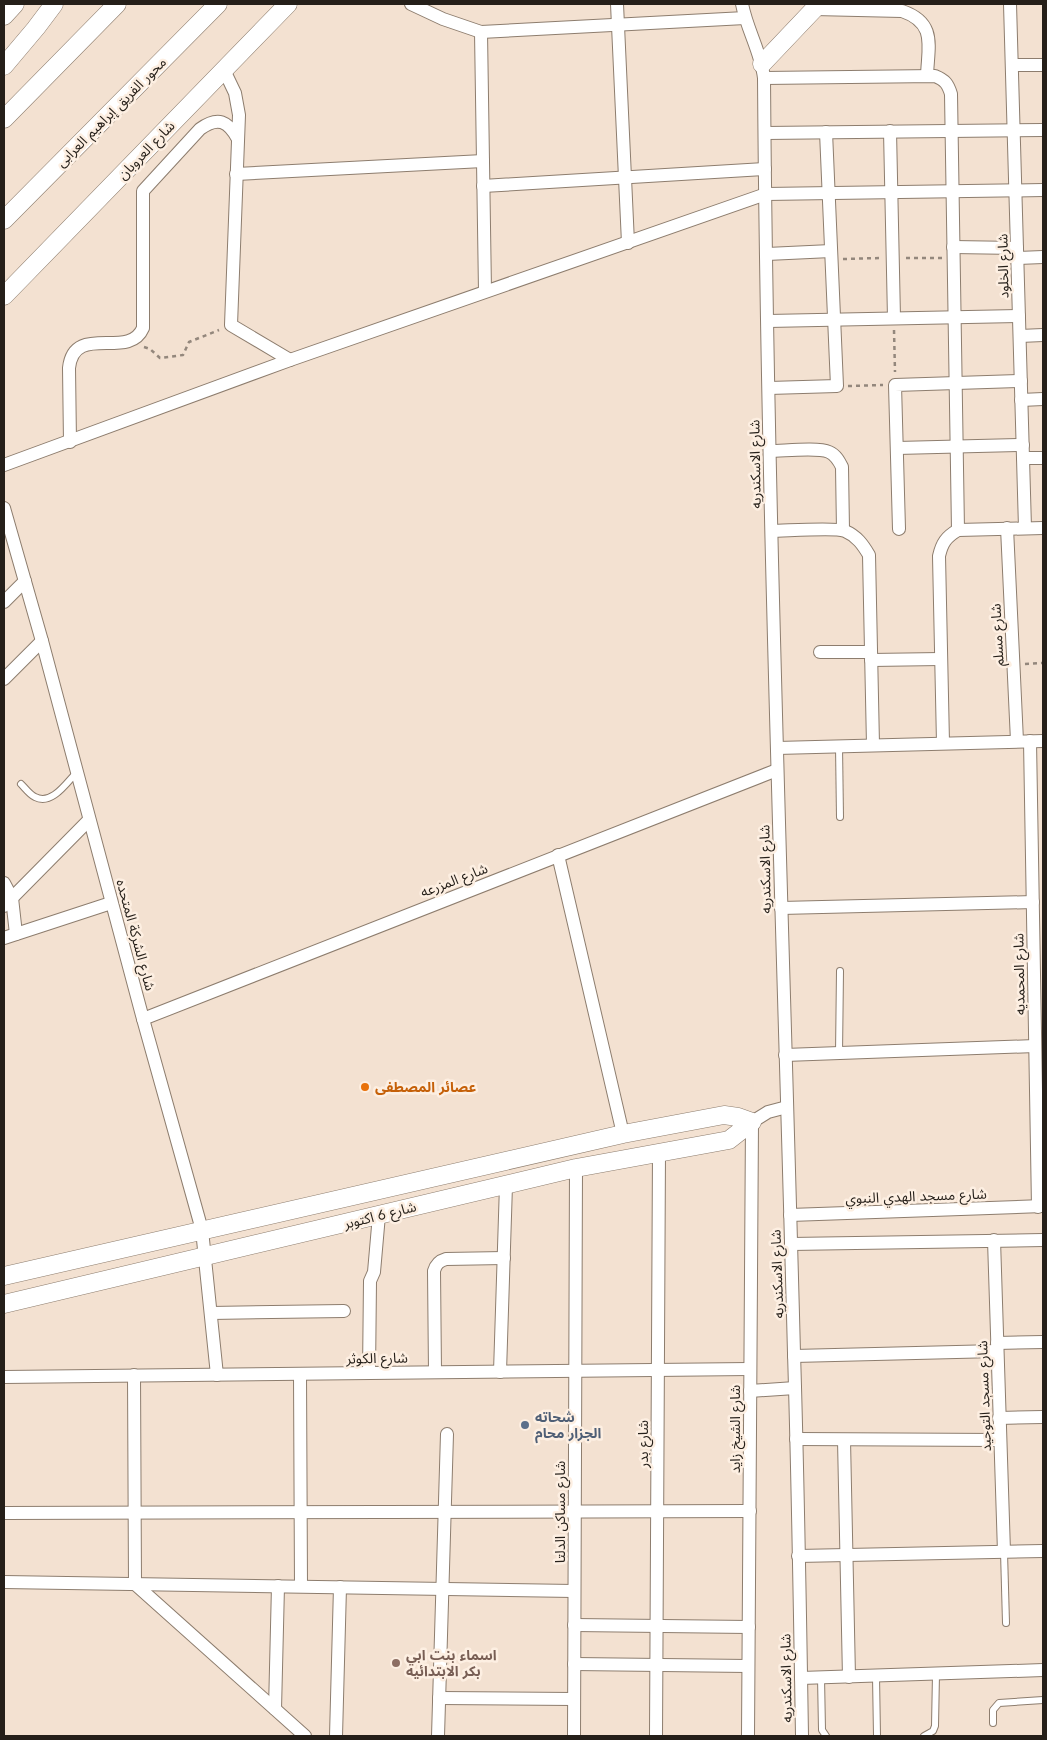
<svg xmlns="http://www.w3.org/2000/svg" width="1047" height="1740" font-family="Jost,'Noto Sans Arabic',sans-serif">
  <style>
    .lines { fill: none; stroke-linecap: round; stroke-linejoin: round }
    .lane-casing { stroke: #8d7d6e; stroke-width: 8 }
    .street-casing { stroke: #8d7d6e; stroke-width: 14 }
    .secondary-casing { stroke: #8d7d6e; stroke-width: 19 }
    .path { stroke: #93877c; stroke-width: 2.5; stroke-dasharray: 4 4; stroke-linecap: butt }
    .lane { stroke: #fff; stroke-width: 6 }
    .street { stroke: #fff; stroke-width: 12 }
    .secondary { stroke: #fff; stroke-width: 18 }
    .food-dot { fill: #e8710a; stroke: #fdefe2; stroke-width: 2 }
    .service-dot { fill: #5c6f8a; stroke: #fdefe2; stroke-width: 2 }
    .education-dot { fill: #8d6e63; stroke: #fdefe2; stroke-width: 2 }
    .labels { text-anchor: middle; stroke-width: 5; stroke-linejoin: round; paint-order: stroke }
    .street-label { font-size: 14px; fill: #251f19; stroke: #fdefe2 }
    .food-label { font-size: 14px; font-weight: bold; fill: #c56008; stroke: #fdefe2; text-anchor: start }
    .service-label { font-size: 14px; font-weight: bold; fill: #4e5e75; stroke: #fdefe2; text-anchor: start }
    .education-label { font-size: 14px; font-weight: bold; fill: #785e54; stroke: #fdefe2; text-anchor: start }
  </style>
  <rect width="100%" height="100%" fill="#f3e1d1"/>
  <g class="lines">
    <!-- lane casing -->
    <g class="lane-casing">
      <g id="lane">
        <polyline points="839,746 840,817"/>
        <path d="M21,784C25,788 30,795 35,797C52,806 67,782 77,772"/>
        <polyline points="839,1054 840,971"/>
        <polyline points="1004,1552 1006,1623"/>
        <polyline points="876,1676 877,1736"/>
        <polyline points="821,1677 822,1730 826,1736"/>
        <polyline points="993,1723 993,1710 999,1703 1043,1700"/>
        <polyline points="924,1736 933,1731 935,1726 936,1674"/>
      </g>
    </g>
    <!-- street casing -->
    <g class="street-casing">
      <g id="street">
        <polyline points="411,4 443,19 481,32 745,18"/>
        <polyline points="617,4 628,243"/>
        <path d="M742,4C747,30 761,52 764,78C767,503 783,928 794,1353C798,1481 800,1609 802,1736"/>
        <polyline points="1010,4 1025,528"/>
        <path d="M814,9L902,11C937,23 928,46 927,76"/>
        <polyline points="481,32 485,291"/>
        <polyline points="1013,65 1043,65"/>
        <polyline points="224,70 235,93 239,115 231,325 290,360"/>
        <path d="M764,78L935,76C945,80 948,84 951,94L958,530"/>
        <polyline points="890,131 894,318"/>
        <polyline points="765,133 1043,130"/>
        <polyline points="236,174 483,161"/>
        <polyline points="483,186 765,169"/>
        <polyline points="953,247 1017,248"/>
        <polyline points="767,254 831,251"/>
        <polyline points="1018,258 1043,257"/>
        <polyline points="768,321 1019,316"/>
        <polyline points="1020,336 1043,335"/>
        <polyline points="769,388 837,386 826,132"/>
        <polyline points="1021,400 1043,399"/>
        <path d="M70,442L69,368C74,322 129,361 143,328V191L200,129C218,116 228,121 238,139"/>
        <polyline points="897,448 1023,445"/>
        <path d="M770,451C784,451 818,447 829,452C836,455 839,461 842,467L843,530"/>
        <polyline points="1023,458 1043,458"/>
        <polyline points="4,465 290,360 766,194 1043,190"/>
        <polyline points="4,508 42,641 143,1019 202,1230 217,1375"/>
        <polyline points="1007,528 1017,741"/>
        <polyline points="899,529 895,385 1021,381"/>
        <path d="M772,531C785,531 835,527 845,531C857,536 863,545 869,555L873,745"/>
        <polyline points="4,602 25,581"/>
        <polyline points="820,652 871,652"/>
        <polyline points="871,660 941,659"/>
        <polyline points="4,679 42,641"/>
        <polyline points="1030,741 1038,1207"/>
        <path d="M943,743L939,556C942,543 946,537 958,530L1043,528"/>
        <polyline points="777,748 1043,741"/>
        <polyline points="558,855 623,1134"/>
        <polyline points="4,883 12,898 16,934"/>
        <polyline points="4,906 89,820"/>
        <polyline points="781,908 1033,902"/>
        <polyline points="4,938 111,903"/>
        <polyline points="143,1019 777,770"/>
        <polyline points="785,1055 1035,1046"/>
        <polyline points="790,1215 1043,1206"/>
        <polyline points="994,1240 1004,1552"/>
        <polyline points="791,1244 1043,1240"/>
        <polyline points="211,1313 344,1311"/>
        <polyline points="997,1343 1043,1342"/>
        <polyline points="794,1356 997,1351"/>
        <path d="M435,1372L434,1271C436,1264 439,1261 446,1259L504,1258"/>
        <polyline points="500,1372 506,1185"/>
        <polyline points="369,1373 370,1281 374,1272 379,1215"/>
        <polyline points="300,1374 301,1586"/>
        <polyline points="134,1375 135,1584 305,1736"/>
        <polyline points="4,1377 750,1369"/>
        <polyline points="750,1391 795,1388"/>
        <polyline points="999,1418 1043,1417"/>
        <polyline points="796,1439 1000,1440"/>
        <polyline points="844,1440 849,1677"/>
        <polyline points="4,1513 750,1511"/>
        <polyline points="798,1556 1043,1551"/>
        <polyline points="4,1582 574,1591"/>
        <polyline points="574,1625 749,1627"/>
        <polyline points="574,1664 748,1666"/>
        <polyline points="801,1678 1043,1670"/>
        <polyline points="439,1698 574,1699"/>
        <polyline points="275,1709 278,1586"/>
        <polyline points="336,1736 340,1587"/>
        <polyline points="438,1736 447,1434"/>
        <polyline points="574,1736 576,1168"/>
        <polyline points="656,1736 659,1152"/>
        <polyline points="748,1736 752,1122 768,1112 787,1107"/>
      </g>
    </g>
    <!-- secondary casing -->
    <g class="secondary-casing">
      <g id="secondary">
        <polyline points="4,16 15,4"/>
        <polyline points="762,64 819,4"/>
        <polyline points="4,66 36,28 54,4"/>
        <polyline points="4,119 117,4"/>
        <polyline points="4,220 218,4"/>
        <polyline points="4,296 288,4"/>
        <polyline points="4,1276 623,1134 724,1115 738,1117 752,1122 729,1140 576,1168 4,1304"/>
      </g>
    </g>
    <!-- path -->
    <g class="path">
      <polyline points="906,258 943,258"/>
      <polyline points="843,259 880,258"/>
      <polyline points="894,330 895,372"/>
      <polyline points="144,347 150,349 160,358 183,355 189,342 219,330"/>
      <polyline points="848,386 883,385"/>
      <polyline points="1025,664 1043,663"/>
    </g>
    <!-- lane -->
    <use href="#lane" class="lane"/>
    <!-- street -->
    <use href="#street" class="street"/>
    <!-- secondary -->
    <use href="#secondary" class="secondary"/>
  </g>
  <!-- markers -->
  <circle class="food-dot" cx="365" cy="1087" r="5"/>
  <circle class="service-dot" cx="525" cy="1425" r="5"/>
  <circle class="education-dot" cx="396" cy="1663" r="5"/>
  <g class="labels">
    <!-- street labels -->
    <g class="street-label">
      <text transform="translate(111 112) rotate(-45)" y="5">محور الفريق إبراهيم العرابى</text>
      <text transform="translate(146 150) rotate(-46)" y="5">شارع العروبان</text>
      <text transform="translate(1003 266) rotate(-91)" y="5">شارع الخلود</text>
      <text transform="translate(755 464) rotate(-91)" y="5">شارع الاسكندريه</text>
      <text transform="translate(997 635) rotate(-93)" y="5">شارع مسلم</text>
      <text transform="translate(765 869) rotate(-91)" y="5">شارع الاسكندريه</text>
      <text transform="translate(454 880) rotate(-21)" y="5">شارع المزرعه</text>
      <text transform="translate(136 935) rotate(75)" y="5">شارع الشركة المتحده</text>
      <text transform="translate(1019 974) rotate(-91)" y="5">شارع المحمديه</text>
      <text transform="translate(916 1196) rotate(-2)" y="5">شارع مسجد الهدي النبوي</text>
      <text transform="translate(380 1215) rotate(-14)" y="5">شارع 6 اكتوبر</text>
      <text transform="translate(777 1274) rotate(-92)" y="5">شارع الاسكندريه</text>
      <text transform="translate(377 1358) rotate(-1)" y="5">شارع الكوثر</text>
      <text transform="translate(984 1396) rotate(-92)" y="5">شارع مسجد التوحيد</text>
      <text transform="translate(735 1429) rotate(-90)" y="5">شارع الشيخ زايد</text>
      <text transform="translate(643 1444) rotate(-90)" y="5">شارع بدر</text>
      <text transform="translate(560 1512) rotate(-90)" y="5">شارع مساكن الدلتا</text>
      <text transform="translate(786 1678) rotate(-91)" y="5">شارع الاسكندريه</text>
    </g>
    <!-- food labels -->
    <g class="food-label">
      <text x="375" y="1092">عصائر المصطفى</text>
    </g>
    <!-- service labels -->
    <g class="service-label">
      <text x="535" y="1422">شحاته<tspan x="535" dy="16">الجزار محام</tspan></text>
    </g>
    <!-- education labels -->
    <g class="education-label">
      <text x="406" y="1660">اسماء بنت ابي<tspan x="406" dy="16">بكر الابتدائيه</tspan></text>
    </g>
  </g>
  <!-- border -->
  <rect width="1047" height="1740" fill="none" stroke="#251f19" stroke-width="10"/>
</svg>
